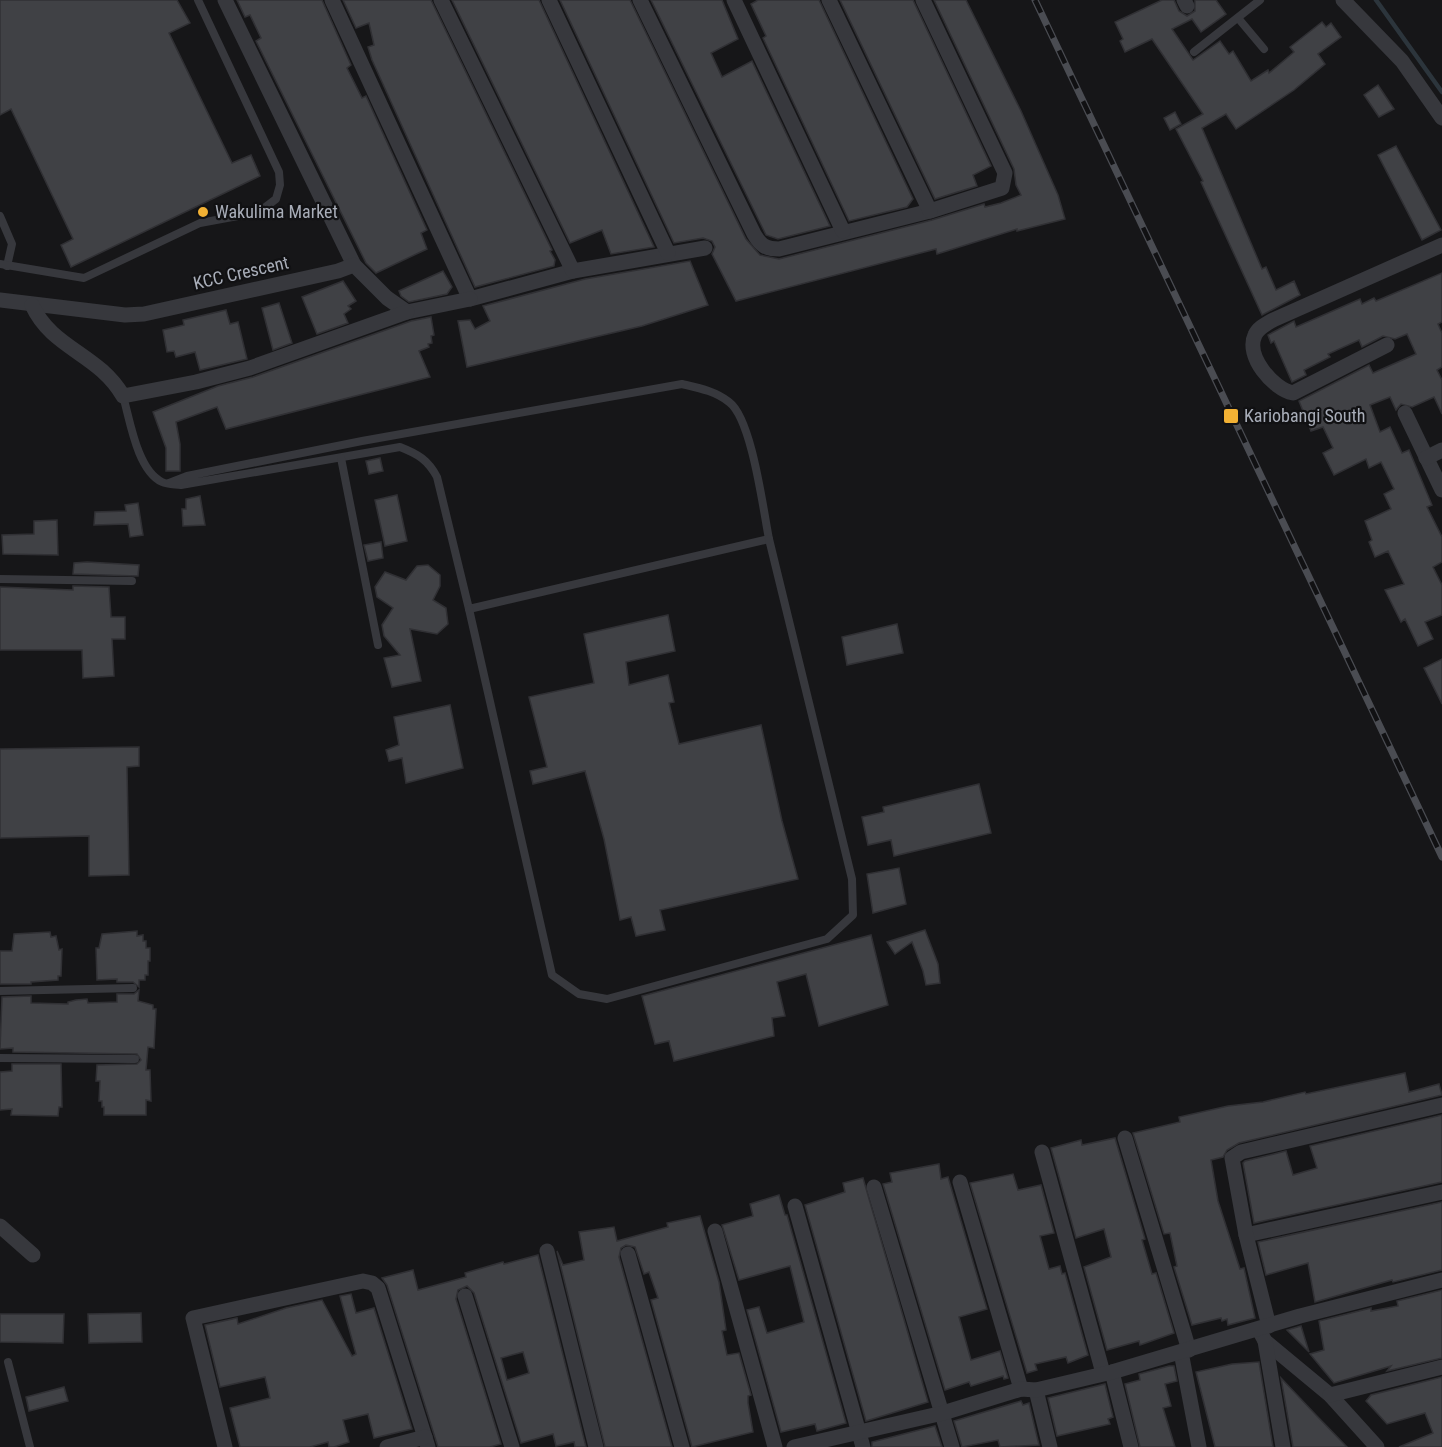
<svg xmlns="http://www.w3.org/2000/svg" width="1442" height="1447" font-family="'Roboto Condensed',sans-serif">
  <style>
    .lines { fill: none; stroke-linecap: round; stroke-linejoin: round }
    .stream { stroke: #2c353c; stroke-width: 4.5 }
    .building { fill: #404145; stroke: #303034; stroke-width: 1.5; fill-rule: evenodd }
    .lane { stroke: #37383d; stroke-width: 8 }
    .street { stroke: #37383d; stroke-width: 15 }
    .rail-casing { stroke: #4a4c52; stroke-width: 7 }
    .rail { stroke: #111113; stroke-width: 4.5; stroke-dasharray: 14; stroke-linecap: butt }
    .poi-dot { fill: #f2b134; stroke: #111113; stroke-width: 2 }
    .labels { text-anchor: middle; stroke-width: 4.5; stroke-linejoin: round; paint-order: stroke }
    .poi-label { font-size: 18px; fill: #a8adb8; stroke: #111113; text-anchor: start }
    .street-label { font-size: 18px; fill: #a8adb8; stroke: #111113 }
  </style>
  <rect width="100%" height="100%" fill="#161618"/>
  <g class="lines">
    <!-- stream -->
    <polyline class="stream" points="1376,0 1442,92"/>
  </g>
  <!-- building -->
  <g class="building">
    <polygon points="0,0 177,0 190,23 169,33 232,163 251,155 260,176 71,267 61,245 73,239 11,109 0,115"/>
    <polygon points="237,0 322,0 351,65 347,68 362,98 366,96 427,230 421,233 427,249 376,273 366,263 256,41 261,38 250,15 245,17"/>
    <polygon points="343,0 431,0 552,250 550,251 555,260 554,266 475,287 372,60 368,47 374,45 369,23 356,28"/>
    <polygon points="452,0 539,0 654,247 611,254 602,230 570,243"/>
    <polygon points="560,0 630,0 746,239 760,255 779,259 932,220 984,204 985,207 1001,203 1021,195 1016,185 1014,169 934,0 966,0 1021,111 1058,195 1065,219 1017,231 1017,229 937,254 936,249 736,301 712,254 715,247 712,241 703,238 674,243"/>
    <polygon points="651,0 722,0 738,39 711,53 722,77 752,61 830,226 778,239 766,235"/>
    <polygon points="758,0 819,0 913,199 907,207 849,221 763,38 766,36 751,4"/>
    <polygon points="840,0 913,0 991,166 973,175 977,186 935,199"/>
    <polygon points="1162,0 1174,0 1179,11 1187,16 1195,11 1195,0 1216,0 1226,14 1201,32 1192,19 1172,29 1193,60 1220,41 1229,54 1233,51 1251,81 1268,70 1269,73 1294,52 1290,47 1322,22 1326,27 1331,23 1341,37 1318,54 1325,64 1294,90 1236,129 1226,114 1202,128 1262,269 1266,267 1276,290 1294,281 1300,295 1262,315 1201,182 1203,181 1176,129 1203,114 1152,39 1125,52 1120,41 1123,39 1115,22"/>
    <polygon points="1378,85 1394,109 1379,117 1364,95"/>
    <polygon points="1175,112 1181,124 1170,130 1164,118"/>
    <polygon points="1396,146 1441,230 1422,240 1378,155"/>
    <polygon points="690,261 708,305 642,326 467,367 458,321 470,320 475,329 490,321 483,306 585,279"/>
    <polygon points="443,271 452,287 447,294 409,302 401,296 399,291"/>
    <polygon points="1442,273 1442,322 1438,324 1442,333 1442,367 1437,370 1442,380 1442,414 1434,397 1412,407 1401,404 1396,410 1390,397 1370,405 1380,432 1390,427 1402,453 1409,450 1432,505 1427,507 1442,537 1442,562 1433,567 1442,585 1442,615 1425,622 1433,639 1418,646 1405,619 1401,622 1385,590 1404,584 1388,551 1375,557 1369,542 1372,540 1365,521 1391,509 1384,494 1394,489 1381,462 1369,468 1366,459 1334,475 1323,453 1333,448 1323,427 1311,431 1299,401 1369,365 1373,373 1416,354 1407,334 1395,339 1383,336 1362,347 1359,340 1328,354 1330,357 1304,370 1306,375 1292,382 1274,341 1271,343 1268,335 1294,321 1296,327 1360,299 1362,304 1374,298 1376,301"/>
    <polygon points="343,281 356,301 348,306 351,309 344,314 348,323 317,334 302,297"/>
    <polygon points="279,303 292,343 273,350 262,308"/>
    <polygon points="226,310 230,324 238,322 247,359 200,370 195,352 176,357 174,351 167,352 163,330 184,325 183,320"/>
    <polygon points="431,317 434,335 431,336 432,343 428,344 429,347 419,351 430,377 226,429 217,407 176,422 180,444 180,471 166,471 166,448 153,412 218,386 253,377 411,321"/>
    <polygon points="380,458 383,471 369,474 366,461"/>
    <polygon points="397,495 407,541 385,546 375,500"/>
    <polygon points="200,496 205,525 183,526 182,509 186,509 186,499"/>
    <polygon points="138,503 143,535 130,537 128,524 94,525 95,512 126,511 125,505"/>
    <polygon points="57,520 58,555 3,554 2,535 34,534 34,521"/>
    <polygon points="381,542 383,558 368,561 364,545"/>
    <polygon points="87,562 139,565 138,576 73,574 74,563"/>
    <polygon points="428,565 440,575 440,586 433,600 446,608 448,624 437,634 410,629 421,681 392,687 384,658 400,655 384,636 382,625 393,608 377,597 375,587 385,572 406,580 417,566"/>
    <polygon points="73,586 109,587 111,617 125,617 125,639 112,639 114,676 83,678 82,650 0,650 0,587 73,590"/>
    <polygon points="668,615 675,651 626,662 629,685 668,675 674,702 669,703 679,744 761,725 782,821 798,879 660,910 665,930 636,936 631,917 620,920 604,839 585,771 533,784 530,771 547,767 529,697 594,683 584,634"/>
    <polygon points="897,624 903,653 847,665 842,637"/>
    <polygon points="1442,659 1442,704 1424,668"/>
    <polygon points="450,705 463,768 406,783 402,758 389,761 386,750 399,745 394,717"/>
    <polygon points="139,747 139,766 127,767 129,875 89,876 89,836 0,838 0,749"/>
    <polygon points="979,784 991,833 894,856 891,840 868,845 862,817 884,812 883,807"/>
    <polygon points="899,868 906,904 873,913 867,874"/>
    <polygon points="925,930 938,964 940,983 926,985 923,971 912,942 895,954 887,942"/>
    <polygon points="137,931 137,936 143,935 143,941 146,941 146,948 150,948 150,961 148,961 148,975 145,975 145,980 139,980 139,987 133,982 117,982 117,979 97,980 96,948 99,948 102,934"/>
    <polygon points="50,932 51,937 56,936 59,950 62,949 61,976 58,976 58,980 31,982 31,984 0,984 0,951 12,951 14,934"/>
    <polygon points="871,935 888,1005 819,1026 806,974 777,982 785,1016 772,1018 774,1036 674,1061 669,1041 655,1044 642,996"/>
    <polygon points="139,990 138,1001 153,1005 153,1009 156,1009 154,1048 148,1047 146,1070 150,1070 151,1101 146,1100 146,1115 104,1115 104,1107 102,1107 102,1101 99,1101 100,1081 96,1081 97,1065 137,1064 141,1060 137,1054 13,1052 13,1048 0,1049 2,997 31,996 31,1003 68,1004 68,1002 76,1000 87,999 88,1003 117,1002 117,994 134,994"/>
    <polygon points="12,1064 61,1064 62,1107 59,1107 58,1116 11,1115 12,1109 0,1110 0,1072 12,1071"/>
    <polygon points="1405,1073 1409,1092 1439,1084 1442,1095 1239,1143 1227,1150 1223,1157 1211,1160 1218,1201 1240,1269 1244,1268 1255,1318 1228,1325 1227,1319 1222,1321 1221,1318 1192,1325 1174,1267 1177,1266 1170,1233 1164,1234 1133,1133 1180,1122 1179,1117 1228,1106 1263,1102 1305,1092 1306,1094"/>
    <polygon points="1442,1115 1442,1182 1254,1223 1243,1163 1245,1161 1286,1151 1293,1175 1317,1168 1310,1146"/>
    <polygon points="1115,1138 1145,1239 1142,1240 1152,1274 1156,1273 1174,1333 1140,1345 1139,1341 1107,1350 1084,1267 1111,1257 1104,1229 1076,1238 1051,1148 1081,1140 1082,1145"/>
    <polygon points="939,1164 941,1179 948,1177 987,1309 959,1317 971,1360 1000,1351 1008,1378 1004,1379 1003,1376 971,1386 969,1382 945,1390 883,1184 892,1182 890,1173"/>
    <polygon points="1013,1174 1018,1190 1041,1185 1054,1233 1040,1236 1049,1269 1060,1266 1062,1274 1065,1273 1088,1355 1068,1363 1066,1357 1035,1364 1037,1370 1027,1373 970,1183"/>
    <polygon points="863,1178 928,1402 866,1421 805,1205 845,1192 843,1183"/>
    <polygon points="779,1195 785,1215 787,1215 846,1423 817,1431 815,1424 781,1432 747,1310 759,1307 767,1333 804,1322 790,1266 739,1280 722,1225 753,1216 750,1204"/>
    <polygon points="1442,1202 1442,1270 1393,1282 1392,1280 1315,1302 1308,1263 1266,1275 1258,1242"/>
    <polygon points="700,1216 719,1282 726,1330 722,1331 727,1355 739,1353 751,1395 748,1396 748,1403 753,1432 692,1447 651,1300 658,1298 649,1272 644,1274 635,1247 626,1245 621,1248 619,1257 672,1447 605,1447 557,1251 563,1265 584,1260 579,1232 614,1227 617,1241 668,1227 667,1223"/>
    <path d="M538,1255L586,1447H575L574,1442L556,1446L553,1434L521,1443L474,1293L467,1286L458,1290L456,1299L501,1444L490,1447H438L387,1285L382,1278L413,1270L418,1290L466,1277L465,1273L503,1262L504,1264ZM523,1352L529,1373L507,1380L501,1358Z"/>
    <polygon points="1442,1290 1442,1358 1387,1371 1391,1366 1334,1383 1310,1354 1324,1350 1319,1321 1371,1308 1371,1311 1398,1306 1397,1301"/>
    <polygon points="351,1294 356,1313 374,1308 412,1429 374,1438 368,1414 343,1420 349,1442 334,1447 329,1447 328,1442 310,1447 240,1447 230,1408 270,1398 265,1377 220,1387 205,1325 237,1318 238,1324 286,1308 322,1300 352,1356 356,1354 340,1296"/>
    <polygon points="141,1313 142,1342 89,1343 88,1314"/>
    <polygon points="0,1314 64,1314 63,1343 0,1342"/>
    <polygon points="1301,1326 1309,1352 1287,1330"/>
    <polygon points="1259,1362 1273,1447 1215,1447 1196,1372 1232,1364"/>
    <polygon points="1169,1366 1174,1366 1177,1381 1165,1384 1171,1406 1163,1408 1175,1447 1140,1447 1125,1384 1140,1380 1139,1374"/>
    <polygon points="1442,1377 1442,1447 1399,1447 1433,1433 1425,1413 1387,1424 1366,1401 1371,1395"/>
    <polygon points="1281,1378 1316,1415 1347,1447 1293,1447"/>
    <polygon points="1105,1384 1113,1417 1108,1419 1110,1424 1057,1436 1048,1398"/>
    <polygon points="64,1387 68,1401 29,1411 26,1397"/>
    <polygon points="1021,1401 1023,1405 1029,1403 1039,1445 1000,1447 998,1440 962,1447 954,1421"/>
    <polygon points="935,1426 942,1447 872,1447 872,1442"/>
  </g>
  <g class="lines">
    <!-- lane -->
    <g class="lane">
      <polyline points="1238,18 1264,49"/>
      <polyline points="1194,52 1260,0"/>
      <polyline points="0,216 12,244 7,266"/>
      <polyline points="0,264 84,278 200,223 259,212 276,199 280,185 279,172 198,0"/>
      <path d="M123,396C130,420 137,470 162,482C168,485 176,484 181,485L400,447C418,454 428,460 437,477L469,609L769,539C763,509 752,419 729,402C715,391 699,388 682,384L362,441L187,476L169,483"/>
      <polyline points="341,458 378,645"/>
      <polyline points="0,579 132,581"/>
      <polyline points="469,609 552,975 579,994 607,999 827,939 853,915 852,879 769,539"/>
      <polyline points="0,991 133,988"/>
      <polyline points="0,1058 135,1059"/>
      <polyline points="8,1362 30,1447"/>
    </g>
    <!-- street -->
    <g class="street">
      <polyline points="225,0 354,265"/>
      <polyline points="332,0 470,299 573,271"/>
      <polyline points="441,0 573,271 705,248"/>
      <polyline points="549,0 668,253"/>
      <path d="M640,0L754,234C761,246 766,249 779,249L930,211L1002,188L1005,173L923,0"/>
      <polyline points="734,0 843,231"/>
      <polyline points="829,0 930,211"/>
      <polyline points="1184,0 1187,6"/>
      <polyline points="1343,0 1402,61 1442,118"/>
      <polyline points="0,300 125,315 144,314 338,271 354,265 387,298 407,312 470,299"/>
      <path d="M32,305C52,349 98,353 123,396L196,382L250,368L407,312"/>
      <path d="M1387,345L1293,393C1273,389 1245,356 1255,335C1258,328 1266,324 1273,320L1442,245"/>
      <polyline points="1405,413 1442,490"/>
      <polyline points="1426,458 1442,450"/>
      <polyline points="1125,1138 1189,1350"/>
      <polyline points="1042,1152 1103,1373"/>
      <polyline points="960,1182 1021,1389"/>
      <polyline points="874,1187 952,1447"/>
      <polyline points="795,1206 863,1447"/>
      <polyline points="0,1226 33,1255"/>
      <polyline points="715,1231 775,1447"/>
      <polyline points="1246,1235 1442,1192"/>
      <polyline points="547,1251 596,1447"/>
      <polyline points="628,1254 682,1447"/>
      <polyline points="465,1296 512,1447"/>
      <polyline points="1269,1326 1246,1235 1232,1158 1241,1152 1442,1105"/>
      <polyline points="1259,1330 1265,1341 1330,1395 1377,1447"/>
      <polyline points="1265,1341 1283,1447"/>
      <polyline points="1181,1352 1199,1447"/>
      <polyline points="1112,1372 1131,1447"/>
      <polyline points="1036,1390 1050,1447"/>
      <polyline points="1330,1395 1442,1367"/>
      <polyline points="225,1447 193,1318 363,1281 372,1283 378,1288 428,1447"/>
      <polyline points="387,1447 425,1437"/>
      <polyline points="794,1447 943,1413 1021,1389 1036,1390 1112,1372 1300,1316 1442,1280"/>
    </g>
    <!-- rail casing -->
    <g class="rail-casing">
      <polyline id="rail" points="1035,0 1442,857"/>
    </g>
    <!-- rail -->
    <use href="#rail" class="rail"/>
  </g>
  <!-- markers -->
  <g class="poi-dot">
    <circle cx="203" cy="212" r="6"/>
    <rect x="1223" y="408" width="16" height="16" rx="3"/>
  </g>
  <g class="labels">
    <!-- poi labels -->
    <g class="poi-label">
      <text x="215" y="218">Wakulima Market</text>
      <text x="1244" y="422">Kariobangi South</text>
    </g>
    <!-- street labels -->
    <g class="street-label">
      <text transform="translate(241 273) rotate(-13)" y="6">KCC Crescent</text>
    </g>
  </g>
</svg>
